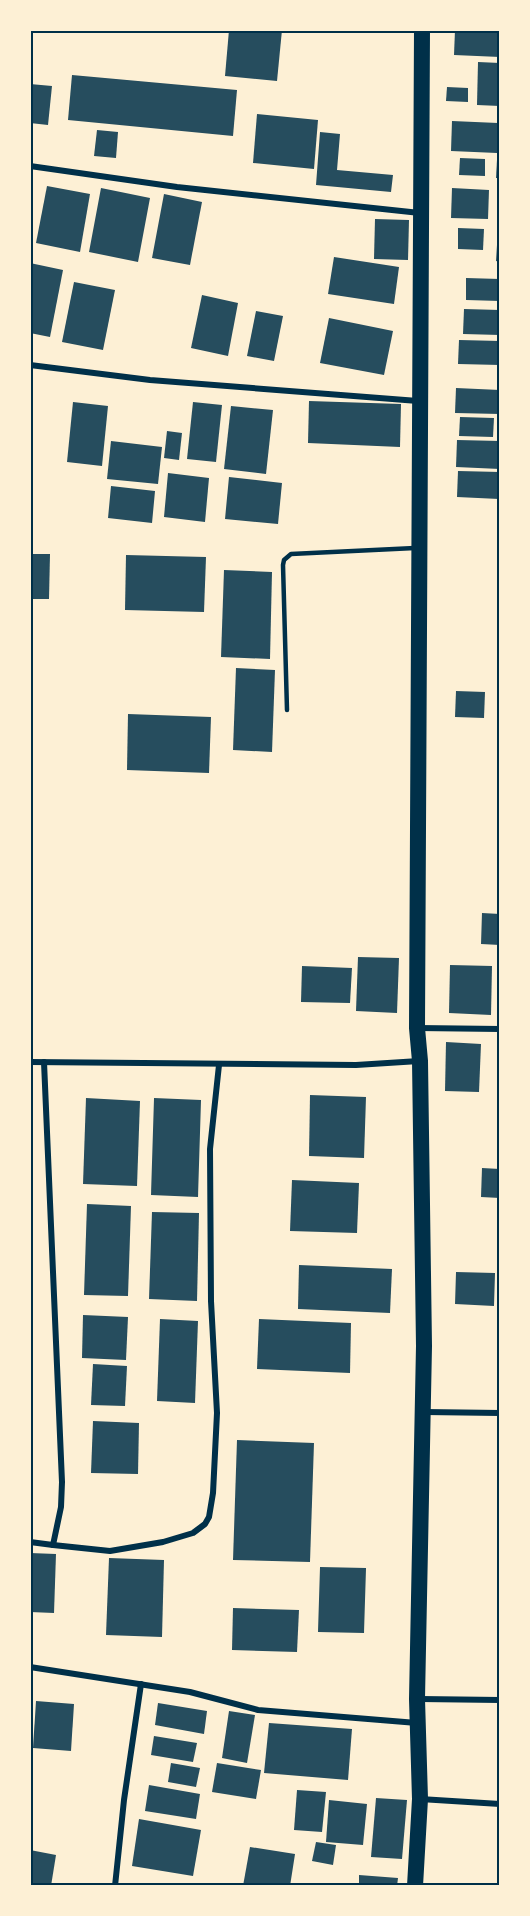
<svg xmlns="http://www.w3.org/2000/svg" width="530" height="1916" font-family="'DejaVu Sans',sans-serif">
  <style>
    .building { fill: #264d5e }
    .lines { fill: none; stroke-linecap: round; stroke-linejoin: round }
    .service { stroke: #003049; stroke-width: 4.5 }
    .minor { stroke: #003049; stroke-width: 6 }
    .trunk { stroke: #003049; stroke-width: 16 }
    .neatline { fill: none; stroke: #003049; stroke-width: 2 }
  </style>
  <rect width="100%" height="100%" fill="#fdf0d5"/>
  <!-- building -->
  <g class="building">
    <polygon points="229,30 282,30 277,81 225,76"/>
    <polygon points="455,30 500,30 500,57 454,55"/>
    <polygon points="478,62 500,63 500,106 477,105"/>
    <polygon points="72,75 237,90 233,136 68,120"/>
    <polygon points="30,84 52,86 48,125 30,123"/>
    <polygon points="447,87 468,88 468,102 446,101"/>
    <polygon points="257,114 318,120 314,169 253,163"/>
    <polygon points="452,121 498,123 497,153 451,151"/>
    <polygon points="97,130 118,132 116,158 94,156"/>
    <polygon points="320,132 340,134 337,170 393,175 391,192 316,185"/>
    <polygon points="460,158 485,159 485,176 459,175"/>
    <polygon points="497,160 500,160 500,178 496,178"/>
    <polygon points="47,186 90,194 80,252 36,243"/>
    <polygon points="101,188 150,198 138,262 89,252"/>
    <polygon points="452,188 489,190 488,219 451,218"/>
    <polygon points="164,194 202,202 190,265 152,258"/>
    <polygon points="375,219 409,220 408,260 374,259"/>
    <polygon points="458,228 484,229 483,250 458,249"/>
    <polygon points="497,245 500,246 500,262 496,261"/>
    <polygon points="334,257 399,267 394,304 328,294"/>
    <polygon points="30,263 63,270 50,337 30,333"/>
    <polygon points="466,278 500,279 500,301 466,300"/>
    <polygon points="74,282 115,290 103,350 62,342"/>
    <polygon points="202,295 238,303 228,356 191,348"/>
    <polygon points="464,309 500,310 500,335 463,334"/>
    <polygon points="256,311 283,316 274,361 247,356"/>
    <polygon points="329,318 393,331 384,375 320,363"/>
    <polygon points="459,340 500,341 500,365 458,364"/>
    <polygon points="456,388 500,390 500,414 455,413"/>
    <polygon points="309,401 401,404 400,447 308,443"/>
    <polygon points="73,402 108,406 102,466 67,462"/>
    <polygon points="193,402 222,405 216,462 187,459"/>
    <polygon points="231,406 273,410 266,474 224,469"/>
    <polygon points="460,417 494,418 493,437 459,436"/>
    <polygon points="167,431 182,433 179,460 164,458"/>
    <polygon points="457,440 500,441 500,469 456,467"/>
    <polygon points="111,441 162,447 158,484 107,479"/>
    <polygon points="458,471 500,472 499,499 457,497"/>
    <polygon points="168,473 209,478 205,522 164,517"/>
    <polygon points="229,477 282,483 278,524 225,519"/>
    <polygon points="111,486 155,491 152,523 108,518"/>
    <polygon points="30,554 50,554 49,599 30,599"/>
    <polygon points="126,555 206,557 204,612 125,610"/>
    <polygon points="224,570 272,572 270,659 221,657"/>
    <polygon points="236,668 275,670 272,752 233,750"/>
    <polygon points="456,691 485,692 484,718 455,717"/>
    <polygon points="128,714 211,717 209,773 127,770"/>
    <polygon points="482,913 500,914 500,945 481,944"/>
    <polygon points="358,957 399,958 397,1013 356,1011"/>
    <polygon points="450,965 492,966 491,1015 449,1013"/>
    <polygon points="302,966 352,968 350,1003 301,1002"/>
    <polygon points="446,1042 481,1044 479,1092 445,1091"/>
    <polygon points="498,1074 500,1074 500,1105 497,1105"/>
    <polygon points="310,1095 366,1097 364,1158 309,1156"/>
    <polygon points="86,1098 140,1101 137,1186 83,1184"/>
    <polygon points="154,1098 201,1100 198,1197 151,1195"/>
    <polygon points="482,1168 500,1169 500,1198 481,1197"/>
    <polygon points="292,1180 359,1183 357,1233 290,1231"/>
    <polygon points="87,1204 131,1206 128,1296 84,1295"/>
    <polygon points="152,1212 199,1213 197,1301 149,1299"/>
    <polygon points="299,1265 392,1269 390,1313 298,1309"/>
    <polygon points="456,1272 495,1273 494,1306 455,1304"/>
    <polygon points="83,1315 128,1317 126,1360 82,1358"/>
    <polygon points="160,1319 198,1321 195,1403 157,1401"/>
    <polygon points="259,1319 351,1323 350,1373 257,1369"/>
    <polygon points="93,1364 127,1366 125,1406 91,1405"/>
    <polygon points="93,1421 139,1423 138,1474 91,1473"/>
    <polygon points="237,1440 314,1443 310,1562 233,1560"/>
    <polygon points="30,1553 56,1554 54,1613 30,1612"/>
    <polygon points="109,1558 164,1560 162,1637 106,1635"/>
    <polygon points="320,1567 366,1568 364,1633 318,1632"/>
    <polygon points="233,1608 299,1610 297,1652 232,1650"/>
    <polygon points="36,1701 74,1704 71,1751 33,1748"/>
    <polygon points="158,1703 207,1711 204,1734 155,1725"/>
    <polygon points="229,1711 255,1715 247,1763 222,1758"/>
    <polygon points="269,1723 352,1729 348,1780 264,1773"/>
    <polygon points="154,1736 197,1743 193,1762 151,1755"/>
    <polygon points="171,1763 200,1768 196,1787 168,1782"/>
    <polygon points="217,1763 261,1770 256,1799 212,1792"/>
    <polygon points="149,1785 200,1794 196,1819 145,1811"/>
    <polygon points="297,1790 326,1792 322,1832 294,1830"/>
    <polygon points="376,1798 407,1800 402,1859 371,1857"/>
    <polygon points="329,1800 367,1804 363,1845 326,1842"/>
    <polygon points="498,1817 500,1818 500,1848 497,1848"/>
    <polygon points="139,1819 201,1830 193,1876 132,1866"/>
    <polygon points="316,1842 336,1845 333,1865 312,1861"/>
    <polygon points="250,1847 295,1854 290,1886 243,1886"/>
    <polygon points="30,1850 56,1855 51,1886 30,1886"/>
    <polygon points="359,1875 398,1878 397,1886 359,1886"/>
  </g>
  <g class="lines">
    <!-- service -->
    <polyline class="service" points="287,710 283,565 284,560 291,554 415,548"/>
    <!-- minor -->
    <g class="minor">
      <polyline points="30,166 177,187 420,213"/>
      <polyline points="30,365 150,380 418,401"/>
      <polyline points="418,1028 500,1029"/>
      <polyline points="30,1062 356,1065 419,1061"/>
      <polyline points="425,1412 500,1413"/>
      <polyline points="30,1542 53,1545 61,1507 62,1482 44,1062"/>
      <polyline points="53,1545 110,1551 163,1542 193,1533 205,1524 209,1517 213,1493 217,1413 211,1301 210,1149 219,1065"/>
      <polyline points="30,1667 190,1692 258,1710 417,1723"/>
      <polyline points="420,1699 500,1700"/>
      <polyline points="420,1799 500,1804"/>
      <polyline points="115,1886 124,1800 141,1684"/>
    </g>
    <!-- trunk -->
    <polyline class="trunk" points="415,1886 420,1799 417,1699 424,1346 420,1061 417,1028 422,30"/>
  </g>
  <!-- border -->
  <rect width="530" height="1916" fill="none" stroke="#fdf0d5" stroke-width="63"/>
  <rect x="32" y="32" width="466" height="1852" class="neatline"/>
</svg>
